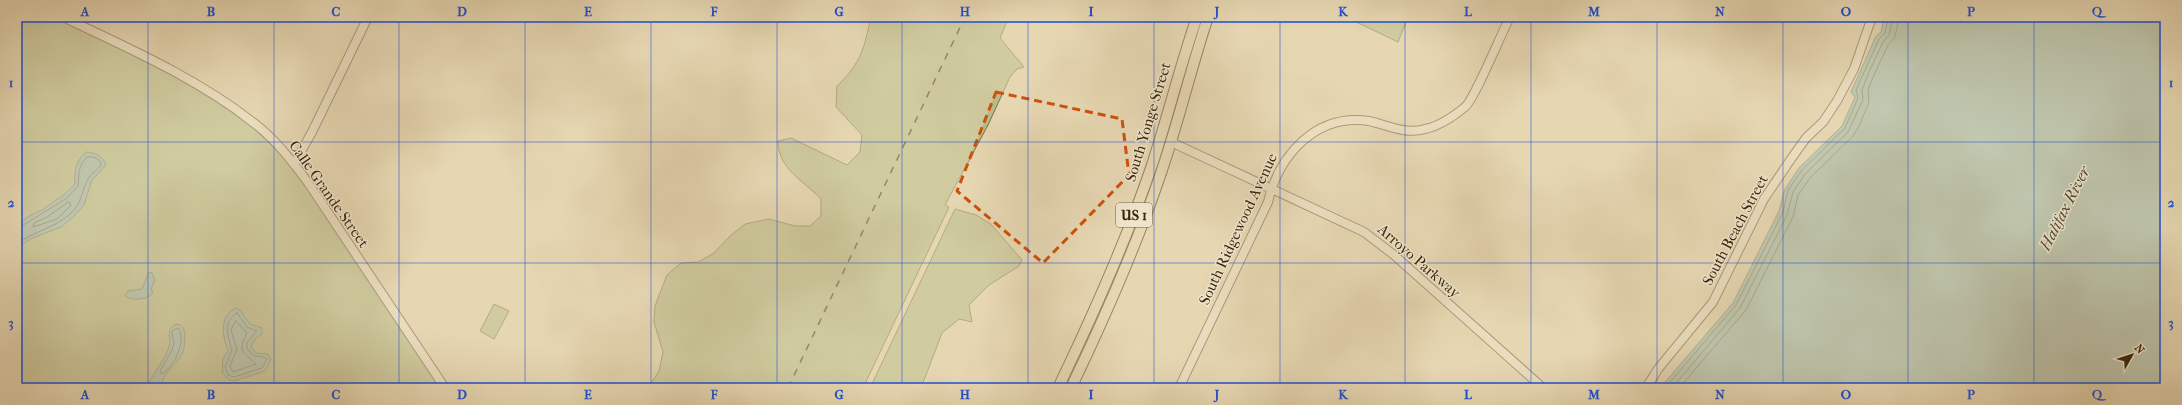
<svg xmlns="http://www.w3.org/2000/svg" width="2182" height="405" font-family="'IM FELL French Canon',serif">
  <style>
    .green { fill: #b7be8b; stroke: #78724a }
    .water { fill: #96b9b0; stroke: #717e6d }
    .lines { fill: none; stroke-linecap: round; stroke-linejoin: round }
    .shore { stroke: #686f5c; stroke-width: 1 }
    .tertiary-casing { stroke: #645232; stroke-width: 10 }
    .primary-casing { stroke: #392508; stroke-width: 12 }
    .tertiary { stroke: #efe5cd; stroke-width: 8 }
    .primary { stroke: #e6d7b2; stroke-width: 10 }
    .rail { stroke: #392508; stroke-width: 1.5; stroke-dasharray: 7 7; stroke-linecap: butt }
    .marked { fill: none; stroke: #ce510b; stroke-width: 3; stroke-dasharray: 8 5; stroke-linejoin: round }
    .grid { fill: none; stroke: #1d4ed8; stroke-width: 1; stroke-opacity: 0.55 }
    .labels { text-anchor: middle; stroke-width: 3; stroke-linejoin: round; paint-order: stroke }
    .shield { fill: #efe5cd; stroke: #705f43; stroke-width: 1 }
    .shield-label { font-size: 14px; font-weight: bold; fill: #392508 }
    .street-label { font-size: 15px; fill: #392508; stroke: #efe5cd }
    .water-label { font-size: 16px; font-style: italic; fill: #504a32; stroke: #efe5cd }
    .neatline { fill: none; stroke: #1d4ed8; stroke-width: 1.5 }
    .grid-label { font-size: 13px; text-anchor: middle; font-weight: bold; fill: #1d4ed8 }
  </style>
  <rect width="100%" height="100%" fill="#e6d7b2"/>
  <filter id="stains"><feTurbulence type="fractalNoise" baseFrequency=".005" numOctaves="4"/><feColorMatrix values="0 0 0 0 .2 0 0 0 0 .09 0 0 0 0 .02 0 0 0 .5 -.17"/></filter>
  <radialGradient id="worn" r=".72"><stop offset=".6" stop-color="#630" stop-opacity="0"/><stop offset="1" stop-color="#630" stop-opacity=".3"/></radialGradient>
  <!-- green -->
  <g class="green">
    <polygon points="17,17 63,17 151,59 255,123 294,164 445,388 17,388"/>
    <path d="M871,17H1009L1000,38L1024,67L1017,69L1010,77L988,125L945,205L949,207L863,388H648L659,371L663,352L654,322L655,306L667,275L681,263L698,262L714,253L730,236L745,224L769,219L795,226H810L821,216V199C804,181 778,169 778,141L791,138L847,165L860,152L862,135L836,107L837,86C861,63 864,49 871,17Z"/>
    <polygon points="1346,17 1408,17 1398,42"/>
    <polygon points="955,209 976,215 991,224 1022,260 1019,266 989,285 969,305 972,322 959,319 942,333 921,388 870,388"/>
    <polygon points="494,304 509,311 494,339 480,331"/>
  </g>
  <!-- water -->
  <g class="water">
    <polygon points="1884,17 2165,17 2165,388 1660,388 1733,303 1779,211 1785,189 1799,168 1842,126 1855,97 1851,92 1876,36 1881,32"/>
    <path d="M86,152C96,153 102,155 106,165L92,180L84,205L73,217L61,227L30,239L18,248L17,252V226L29,216L42,210L65,194L75,184C74,171 76,161 86,152Z"/>
    <path d="M149,272L152,273L155,280L151,289L153,293C147,300 133,301 125,296L128,291L142,289Z"/>
    <path d="M236,308L240,310L250,324L262,328V334L255,339L251,347L256,353L268,354L271,360L265,371L234,381L229,380L222,373L223,359L228,350C222,336 219,316 236,308Z"/>
    <path d="M178,324C183,326 185,331 185,336C185,363 173,361 163,379C162,382 162,385 160,388H147C152,374 164,362 169,347C172,337 164,328 178,324Z"/>
  </g>
  <g class="lines">
    <!-- shore -->
    <g class="shore">
      <polygon points="69,202 71,205 57,219 33,227 34,223 47,217"/>
      <path d="M17,229L67,198L78,186C79,175 78,165 87,157H94L100,161L101,165C97,170 91,174 88,179C81,192 83,202 70,214C55,228 34,231 17,244"/>
      <path d="M237,313L247,327L257,331L247,342V349L254,356L264,357L267,359L262,368L234,377L228,375L225,367L232,350C228,336 222,322 237,313Z"/>
      <path d="M236,321L247,333C237,352 243,351 256,364L233,372L230,366L237,349L231,330Z"/>
      <path d="M178,328C188,340 173,369 161,374L160,371L172,350L174,343L172,332Z"/>
      <polyline points="1665,388 1736,305 1783,212 1788,190 1802,170 1845,128 1858,98 1856,90 1879,39 1885,33 1888,17"/>
      <polyline points="1672,388 1740,308 1787,215 1793,192 1805,174 1848,132 1863,100 1862,90 1869,72 1883,42 1889,35 1893,17"/>
      <polyline points="1679,388 1746,310 1793,217 1798,195 1810,178 1853,136 1859,126 1869,102 1868,89 1874,75 1888,45 1895,37 1899,17"/>
    </g>
    <!-- tertiary casing -->
    <g class="tertiary-casing">
      <g id="tertiary">
        <path d="M63,17C128,48 197,78 254,123C276,140 293,162 309,184L445,388"/>
        <polyline points="1171,142 1364,232 1394,255 1543,388"/>
        <polyline points="294,164 312,132 368,17"/>
        <path d="M1179,388L1268,202C1279,155 1316,113 1369,121C1387,125 1406,135 1425,129C1440,126 1454,116 1465,107C1474,100 1502,32 1510,17"/>
        <polyline points="1646,388 1658,369 1713,302 1764,199 1791,159 1806,138 1823,122 1837,101 1854,69 1872,17"/>
      </g>
    </g>
    <!-- primary casing -->
    <g class="primary-casing">
      <g id="primary">
        <path d="M1058,388C1093,315 1126,242 1152,165C1168,116 1180,66 1197,17"/>
        <path d="M1071,388C1105,317 1137,245 1162,170C1179,120 1191,68 1208,17"/>
      </g>
    </g>
    <!-- tertiary -->
    <use href="#tertiary" class="tertiary"/>
    <!-- primary -->
    <use href="#primary" class="primary"/>
    <!-- rail -->
    <polyline class="rail" points="788,388 965,17"/>
  </g>
  <!-- marked area -->
  <path d="M0 0H2182V405H0ZM996,92L1122,119L1129,175L1043,263L957,191Z" fill="#e6d7b2" fill-opacity=".55" fill-rule="evenodd"/>
  <path class="marked" d="M996,92L1122,119L1129,175L1043,263L957,191Z"/>
  <!-- grid -->
  <path class="grid" d="M148,17V388M274,17V388M399,17V388M525,17V388M651,17V388M777,17V388M902,17V388M1028,17V388M1154,17V388M1280,17V388M1405,17V388M1531,17V388M1657,17V388M1783,17V388M1908,17V388M2034,17V388M17,142H2165M17,263H2165"/>
  <g class="labels">
    <!-- shield labels -->
    <rect class="shield" x="1116" y="203" width="36" height="24" rx="3"/>
    <g class="shield-label">
      <text x="1134" y="220">US 1</text>
    </g>
    <!-- street labels -->
    <g class="street-label">
      <text transform="translate(1148 122) rotate(-73)" y="5">South Yonge Street</text>
      <text transform="translate(329 194) rotate(55)" y="5">Calle Grande Street</text>
      <text transform="translate(1238 229) rotate(-65)" y="5">South Ridgewood Avenue</text>
      <text transform="translate(1735 230) rotate(-62)" y="5">South Beach Street</text>
      <text transform="translate(1419 261) rotate(41)" y="5">Arroyo Parkway</text>
    </g>
    <!-- water labels -->
    <g class="water-label">
      <text transform="translate(2064 208) rotate(-63)" y="6">Halifax River</text>
    </g>
  </g>
  <!-- margin -->
  <rect width="2182" height="405" fill="none" stroke="#e6d7b2" stroke-width="44"/>
  <!-- north arrow -->
  <g transform="translate(2132 355) rotate(51)" stroke="#efe5cd" stroke-width="3" paint-order="stroke">
  <path d="M0-3L7 15L0 10L-7 15Z" fill="#392508"/>
  <text y="-6" font-size="11" font-weight="bold" text-anchor="middle" fill="#392508">N</text>
  </g>
  <rect x="22" y="22" width="2138" height="361" class="neatline"/>
  <g class="grid-label">
    <text x="85" y="16">A</text>
    <text x="211" y="16">B</text>
    <text x="336" y="16">C</text>
    <text x="462" y="16">D</text>
    <text x="588" y="16">E</text>
    <text x="714" y="16">F</text>
    <text x="839" y="16">G</text>
    <text x="965" y="16">H</text>
    <text x="1091" y="16">I</text>
    <text x="1217" y="16">J</text>
    <text x="1343" y="16">K</text>
    <text x="1468" y="16">L</text>
    <text x="1594" y="16">M</text>
    <text x="1720" y="16">N</text>
    <text x="1846" y="16">O</text>
    <text x="1971" y="16">P</text>
    <text x="2097" y="16">Q</text>
    <text x="11" y="87">1</text>
    <text x="2171" y="87">1</text>
    <text x="11" y="207">2</text>
    <text x="2171" y="207">2</text>
    <text x="11" y="327">3</text>
    <text x="2171" y="327">3</text>
    <text x="85" y="399">A</text>
    <text x="211" y="399">B</text>
    <text x="336" y="399">C</text>
    <text x="462" y="399">D</text>
    <text x="588" y="399">E</text>
    <text x="714" y="399">F</text>
    <text x="839" y="399">G</text>
    <text x="965" y="399">H</text>
    <text x="1091" y="399">I</text>
    <text x="1217" y="399">J</text>
    <text x="1343" y="399">K</text>
    <text x="1468" y="399">L</text>
    <text x="1594" y="399">M</text>
    <text x="1720" y="399">N</text>
    <text x="1846" y="399">O</text>
    <text x="1971" y="399">P</text>
    <text x="2097" y="399">Q</text>
  </g>
  <rect width="100%" height="100%" filter="url(#stains)"/>
  <rect width="100%" height="100%" fill="url(#worn)"/>
</svg>
